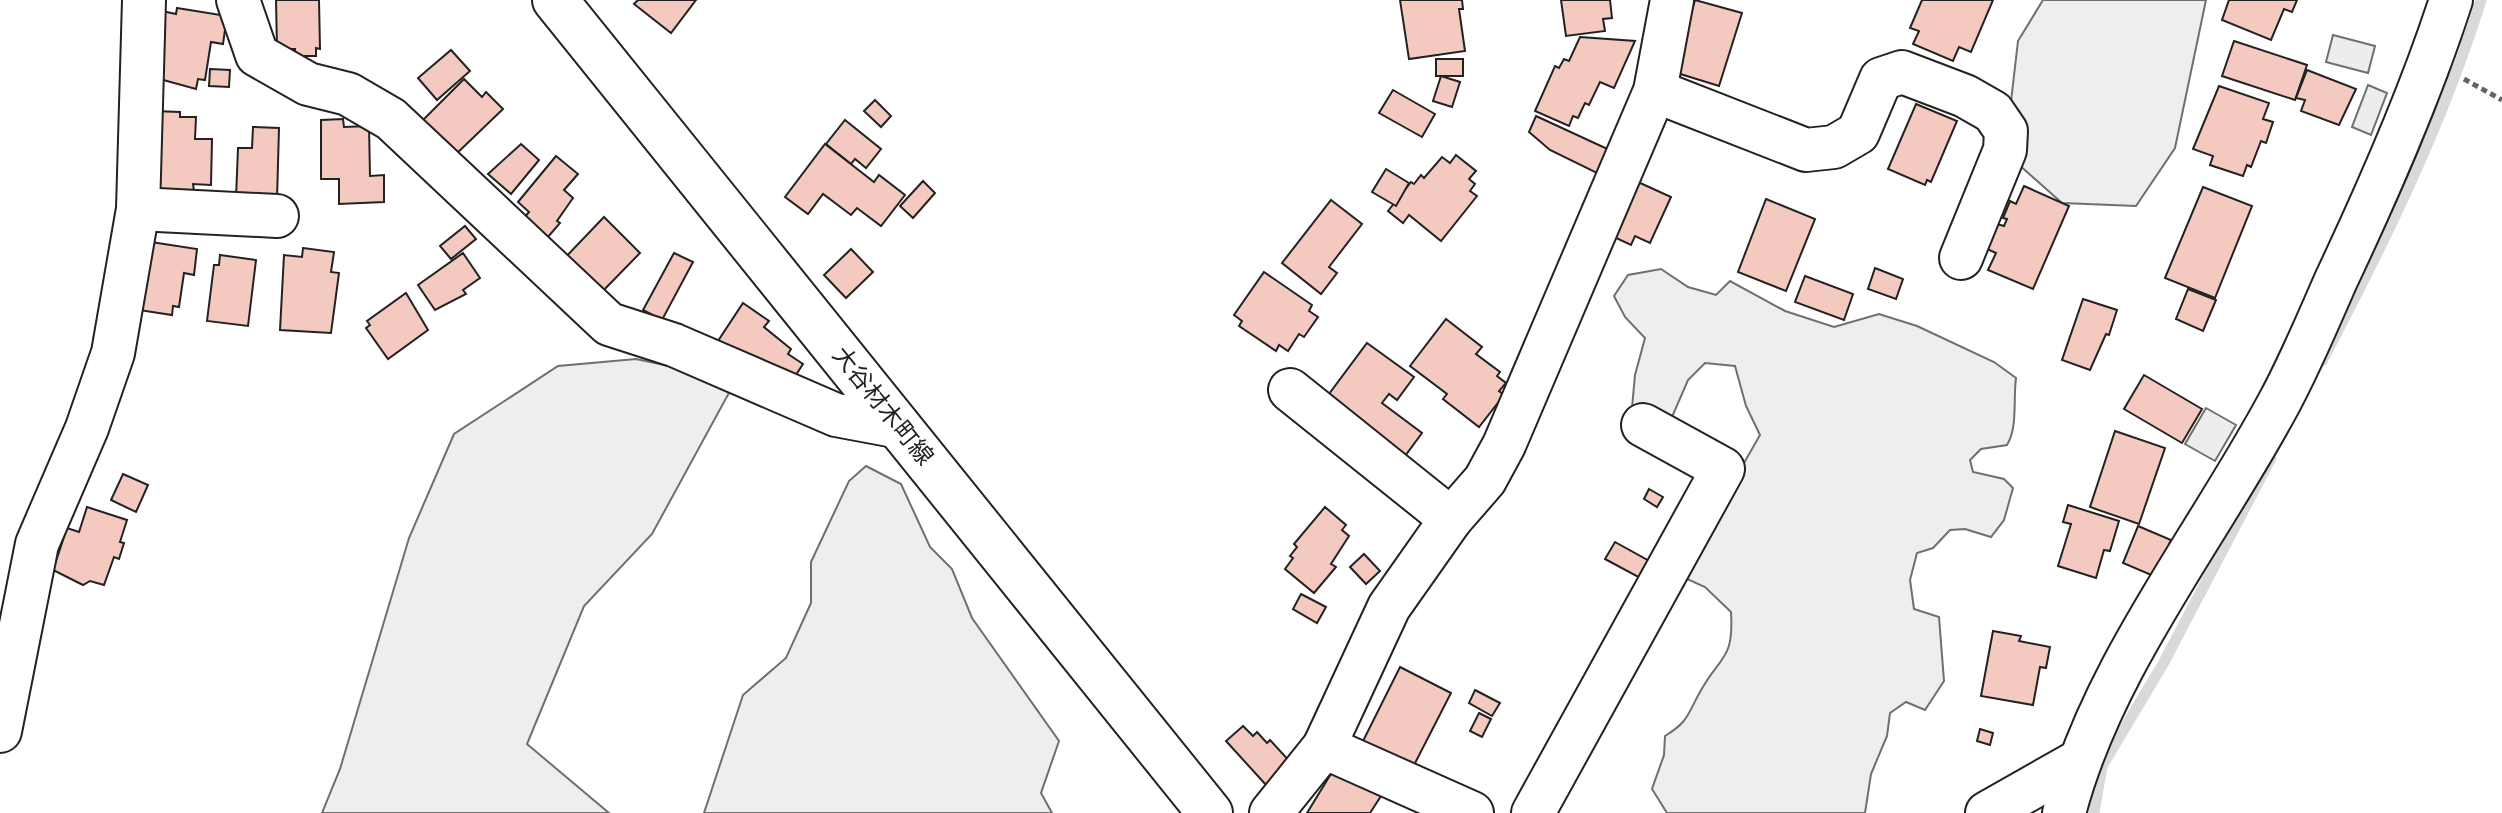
<svg xmlns="http://www.w3.org/2000/svg" width="2502" height="813" font-family="'Roboto Condensed','Noto Sans JP',sans-serif">
  <style>
    .green { fill: #eee; stroke: #6f6f6f; stroke-width: 2 }
    .parking { fill: #ededed; stroke: #6f6f6f; stroke-width: 2 }
    .lines { fill: none; stroke-linecap: round; stroke-linejoin: round }
    .stream { stroke: #d9d9d9; stroke-width: 11 }
    .building { fill: #f3c9c0; stroke: #222; stroke-width: 2 }
    .minor-casing { stroke: #222; stroke-width: 46 }
    .major-casing { stroke: #222; stroke-width: 48 }
    .path { stroke: #646464; stroke-width: 5; stroke-dasharray: 6 4; stroke-linecap: butt }
    .minor { stroke: #fff; stroke-width: 42 }
    .major { stroke: #fff; stroke-width: 44 }
    .labels { text-anchor: middle; stroke-width: 6; stroke-linejoin: round; paint-order: stroke }
    .street-label { font-size: 24px; fill: #222; stroke: #fff }
  </style>
  <rect width="100%" height="100%" fill="#fff"/>
  <!-- green -->
  <g class="green">
    <polygon points="2043,0 2206,0 2175,148 2136,206 2062,203 2018,164 2010,110 2018,41"/>
    <path d="M1661,269L1688,287L1716,295L1730,281L1785,311L1834,327L1879,314L1917,326L1994,362L2016,378C2013,399 2018,427 2007,445L1981,449L1970,460L1973,472L2004,479L2013,488L2004,520L1991,537L1965,529L1950,530L1933,548L1917,553L1910,580L1914,609L1939,617L1944,681L1925,710L1906,702L1890,713L1887,736L1871,774L1865,813H1667L1652,789L1664,755L1665,736C1689,721 1687,715 1700,692C1720,655 1734,661 1731,612L1705,587L1687,579L1692,554L1760,435L1746,406L1735,366L1705,363L1688,380L1672,417L1632,408L1635,375L1645,338L1625,317L1614,296L1628,275Z"/>
    <polygon points="636,359 736,380 652,534 584,606 527,744 609,813 322,813 340,769 409,538 454,434 558,366"/>
    <polygon points="866,466 901,484 930,547 952,569 972,618 1059,741 1041,793 1052,813 704,813 743,695 786,658 811,603 811,562 849,481"/>
  </g>
  <!-- parking -->
  <g class="parking">
    <polygon points="2333,35 2375,46 2368,73 2326,62"/>
    <polygon points="2368,85 2387,93 2371,135 2352,127"/>
    <polygon points="2206,408 2236,425 2215,461 2185,444"/>
  </g>
  <g class="lines">
    <!-- stream -->
    <g class="stream">
      <path d="M2322,361C2384,243 2441,128 2481,0"/>
      <polyline points="2094,813 2102,766 2163,664 2271,458"/>
    </g>
  </g>
  <!-- building -->
  <g class="building">
    <polygon points="276,0 319,0 320,49 316,48 316,56 294,56 295,49 277,49"/>
    <polygon points="638,0 696,0 671,33 634,4"/>
    <polygon points="1400,0 1462,0 1463,9 1459,9 1465,51 1409,59"/>
    <polygon points="1561,0 1610,0 1612,18 1603,19 1605,31 1566,36"/>
    <polygon points="1695,0 1742,13 1719,86 1674,72"/>
    <polygon points="1922,0 1993,0 1971,52 1959,47 1953,61 1913,44 1919,31 1910,28"/>
    <polygon points="2229,0 2297,0 2292,12 2284,9 2271,40 2222,20"/>
    <polygon points="177,8 227,16 223,44 211,42 205,80 198,79 196,89 156,78 162,11 176,14"/>
    <polygon points="1580,37 1635,41 1614,88 1600,82 1589,105 1585,103 1578,118 1573,116 1569,126 1535,111 1555,66 1559,68 1564,59 1569,61"/>
    <polygon points="2234,41 2307,65 2295,100 2222,76"/>
    <polygon points="451,50 470,71 437,100 418,78"/>
    <rect x="1436" y="59" width="27" height="17"/>
    <polygon points="210,69 230,70 229,87 209,86"/>
    <polygon points="2307,70 2356,89 2339,125 2301,111 2305,100 2296,98"/>
    <polygon points="1441,76 1460,82 1452,107 1433,101"/>
    <polygon points="464,79 482,97 486,92 503,109 452,158 422,121"/>
    <polygon points="2219,86 2269,103 2263,119 2273,122 2266,143 2261,141 2251,167 2247,165 2243,176 2210,165 2213,156 2193,149"/>
    <polygon points="1393,90 1435,114 1422,137 1379,113"/>
    <polygon points="875,100 891,116 881,127 864,111"/>
    <polygon points="1916,104 1957,121 1931,182 1927,180 1925,185 1888,169"/>
    <polygon points="154,111 180,112 180,117 196,117 195,139 212,139 211,185 193,184 194,191 158,193"/>
    <polygon points="1536,116 1614,152 1603,176 1550,150 1529,132"/>
    <polygon points="343,119 344,127 369,126 370,176 384,175 384,202 339,204 339,179 321,179 321,120"/>
    <polygon points="845,120 881,149 866,168 855,159 851,164 826,144"/>
    <polygon points="253,127 279,128 277,199 236,198 238,148 252,148"/>
    <polygon points="521,144 539,160 511,194 488,174"/>
    <polygon points="825,144 874,182 879,175 905,195 881,226 857,208 851,215 823,194 808,214 785,197"/>
    <polygon points="1456,155 1476,171 1469,179 1475,184 1470,191 1477,196 1441,241 1409,215 1403,223 1388,211 1411,182 1414,184 1421,175 1424,178 1442,157 1450,163"/>
    <polygon points="556,156 578,174 564,190 573,198 557,221 560,223 542,244 523,219 529,212 518,202"/>
    <polygon points="1386,169 1409,183 1396,206 1372,192"/>
    <polygon points="923,181 935,193 913,218 900,206"/>
    <polygon points="1638,182 1671,197 1650,243 1635,236 1631,245 1614,237"/>
    <polygon points="2024,186 2069,206 2033,289 1988,270 1996,253 1987,249 1997,224 2004,226 2007,219 2003,218 2010,201 2016,204"/>
    <polygon points="2203,187 2252,206 2215,298 2165,278"/>
    <polygon points="1766,199 1815,219 1786,291 1738,272"/>
    <polygon points="1331,200 1362,224 1329,267 1337,273 1321,294 1282,263"/>
    <polygon points="604,217 640,253 596,298 560,263"/>
    <polygon points="465,226 476,239 451,259 440,246"/>
    <polygon points="151,242 197,249 194,275 184,273 179,307 173,306 172,315 139,310"/>
    <polygon points="303,248 334,252 331,272 339,273 331,333 280,330 284,255 302,257"/>
    <polygon points="851,249 873,272 846,298 824,275"/>
    <polygon points="463,253 480,278 463,290 466,294 435,310 418,285"/>
    <polygon points="674,253 693,262 662,320 643,310"/>
    <polygon points="220,255 256,260 248,326 207,321 214,265 219,265"/>
    <polygon points="1875,268 1903,279 1896,299 1868,289"/>
    <polygon points="1264,272 1312,305 1309,311 1318,317 1304,337 1299,334 1288,351 1279,345 1276,351 1239,326 1242,321 1234,315"/>
    <polygon points="1805,276 1853,294 1844,320 1795,302"/>
    <polygon points="2188,289 2216,300 2203,331 2176,319"/>
    <polygon points="406,293 428,330 388,359 366,328 370,325 367,321"/>
    <polygon points="2083,299 2117,310 2109,335 2106,334 2090,370 2062,360"/>
    <polygon points="743,303 769,321 764,327 791,349 788,354 803,364 788,387 718,341"/>
    <polygon points="1446,319 1482,347 1476,354 1500,372 1497,376 1506,383 1499,391 1504,395 1479,427 1443,399 1447,394 1410,366"/>
    <polygon points="1367,343 1414,377 1397,400 1389,394 1382,403 1422,433 1405,456 1326,398"/>
    <polygon points="2144,375 2202,409 2182,443 2124,409"/>
    <polygon points="2115,431 2165,448 2139,524 2090,507"/>
    <polygon points="123,474 148,485 136,512 111,500"/>
    <polygon points="1649,489 1663,497 1657,507 1644,499"/>
    <polygon points="2068,505 2119,521 2110,551 2104,550 2096,578 2058,566 2071,524 2063,522"/>
    <polygon points="87,507 127,520 120,542 124,543 119,559 114,557 104,585 90,581 83,585 53,570 67,528 79,532"/>
    <polygon points="1325,507 1346,525 1342,530 1349,536 1331,564 1336,567 1314,593 1285,569 1293,558 1290,556 1297,547 1294,544"/>
    <polygon points="2138,526 2171,540 2156,577 2123,563"/>
    <polygon points="1615,542 1651,562 1642,579 1605,559"/>
    <polygon points="1364,554 1380,571 1366,584 1350,567"/>
    <polygon points="1301,594 1326,607 1317,623 1293,609"/>
    <polygon points="1993,631 2021,636 2019,641 2050,647 2046,668 2040,667 2033,705 1981,696"/>
    <polygon points="1400,667 1451,693 1412,769 1362,743"/>
    <polygon points="1475,690 1500,703 1492,716 1469,703"/>
    <polygon points="1479,713 1491,719 1482,737 1470,731"/>
    <polygon points="1243,726 1253,736 1257,732 1267,743 1270,740 1292,764 1267,786 1226,741"/>
    <polygon points="1980,729 1993,733 1990,745 1977,741"/>
    <polygon points="1337,764 1379,790 1376,793 1381,796 1370,813 1307,813"/>
  </g>
  <g class="lines">
    <!-- minor casing -->
    <g class="minor-casing">
      <g id="minor">
        <polyline points="238,0 257,55 308,84 348,94 391,119 609,324 674,345 836,415 900,427"/>
        <polyline points="1655,91 1806,150 1834,147 1858,133 1881,79 1902,72 1965,96 1993,112 2006,131 2005,150 1961,258"/>
        <polyline points="138,209 277,216"/>
        <polyline points="1290,390 1451,519"/>
        <polyline points="0,731 37,544 87,428 113,353 138,209 144,0"/>
        <polyline points="1324,747 1472,813"/>
        <polyline points="1271,813 1324,747 1389,607 1451,519 1485,480 1504,445 1655,91 1672,0"/>
        <polyline points="1533,813 1723,469 1643,425"/>
        <polyline points="1987,813 2077,762"/>
        <path d="M2064,813C2102,666 2208,536 2280,401C2301,362 2318,321 2336,280C2379,189 2420,96 2451,0"/>
      </g>
    </g>
    <!-- major casing -->
    <g class="major-casing">
      <polyline id="major" points="555,0 1210,813"/>
    </g>
    <!-- path -->
    <polyline class="path" points="2464,79 2502,100"/>
    <!-- minor -->
    <use href="#minor" class="minor"/>
    <!-- major -->
    <use href="#major" class="major"/>
  </g>
  <g class="labels">
    <!-- street labels -->
    <g class="street-label">
      <text transform="translate(883 406) rotate(51)" y="8">大谷材木町線</text>
    </g>
  </g>
</svg>
